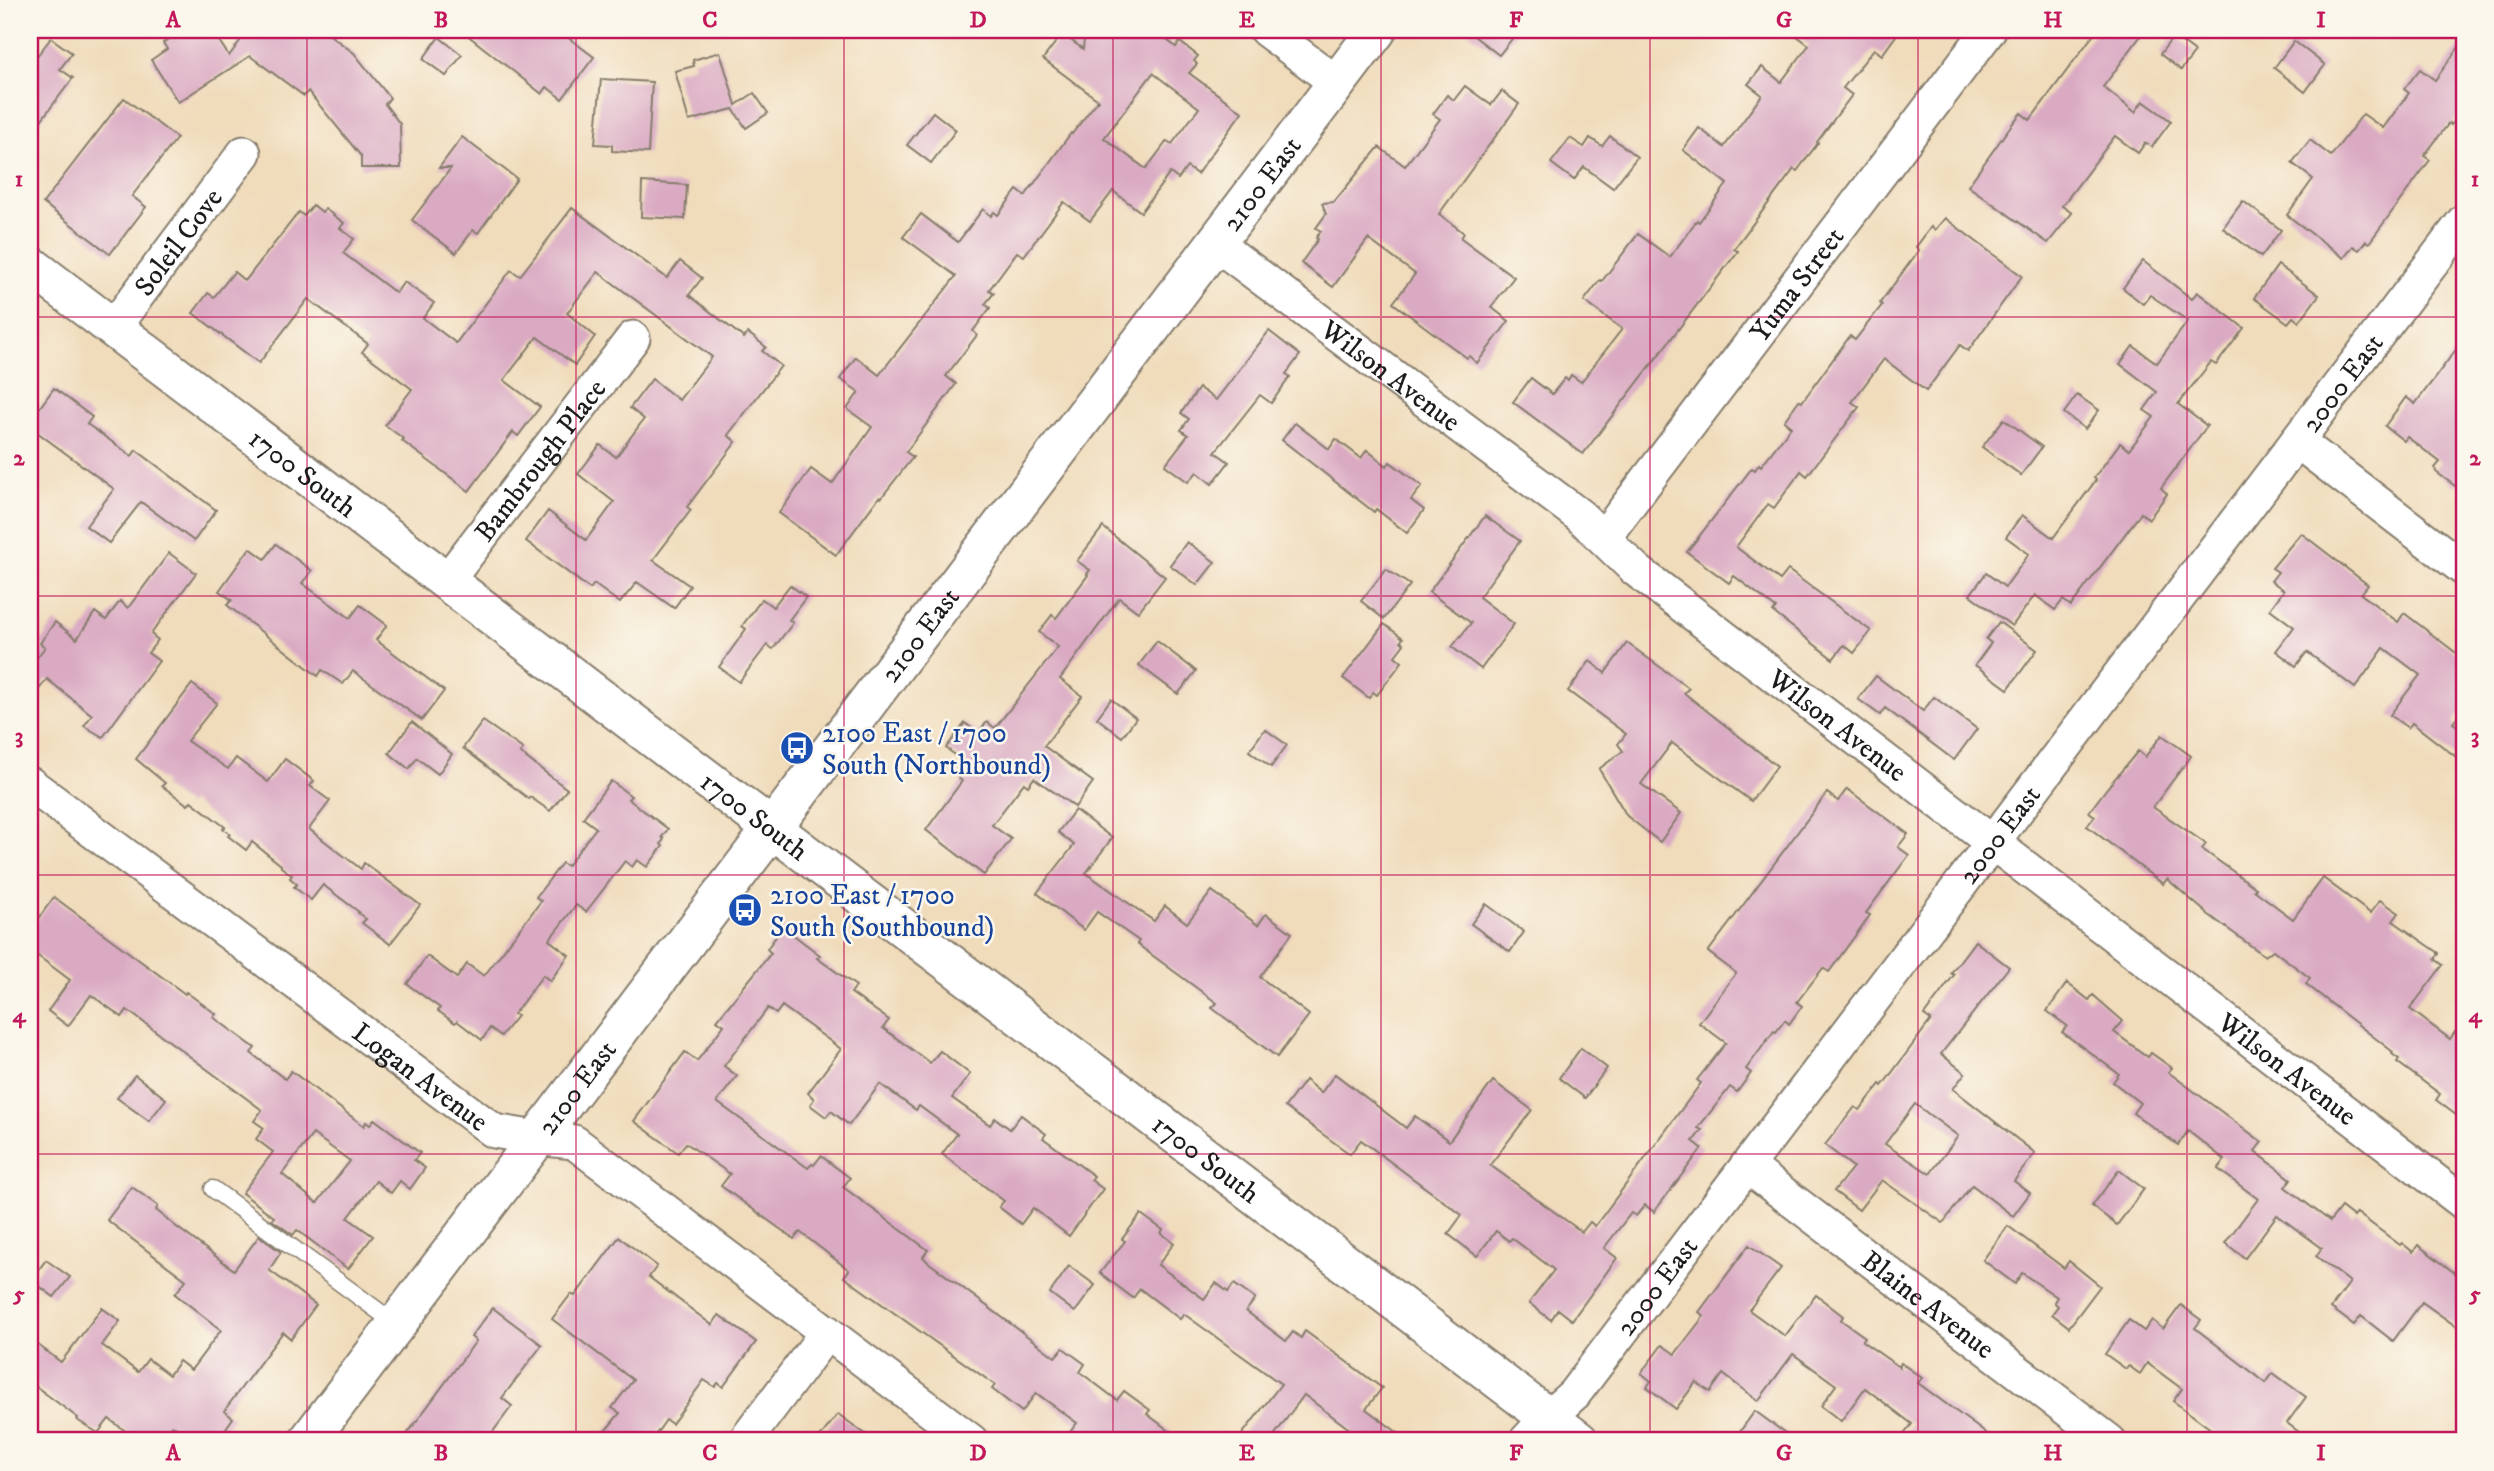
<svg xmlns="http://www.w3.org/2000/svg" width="2494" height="1471" font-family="'IM FELL DW Pica',serif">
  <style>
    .building { fill: #daaac3; fill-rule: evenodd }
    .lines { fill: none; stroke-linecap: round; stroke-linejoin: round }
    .service-casing { stroke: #867c6c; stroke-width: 19 }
    .minor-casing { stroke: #867c6c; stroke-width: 37 }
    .tertiary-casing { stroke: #867c6c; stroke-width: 42 }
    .service { stroke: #fff; stroke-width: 16 }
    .minor { stroke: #fff; stroke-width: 33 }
    .tertiary { stroke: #fff; stroke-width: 38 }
    .grid { fill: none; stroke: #c2185b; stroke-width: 2; stroke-opacity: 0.55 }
    .labels { text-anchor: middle; stroke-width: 5; stroke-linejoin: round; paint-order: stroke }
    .street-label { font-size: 28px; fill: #1c1c1c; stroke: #fbf7ec }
    .transit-label { font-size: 28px; fill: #164399; stroke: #fbf7ec; text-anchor: start }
    .neatline { fill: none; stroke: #c2185b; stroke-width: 2.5 }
    .grid-label { font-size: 23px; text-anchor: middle; font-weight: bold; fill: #c2185b }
  </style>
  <rect width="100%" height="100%" fill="#fbf7ec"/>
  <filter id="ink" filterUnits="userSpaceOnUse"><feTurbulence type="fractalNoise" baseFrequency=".0143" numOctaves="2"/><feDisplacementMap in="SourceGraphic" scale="14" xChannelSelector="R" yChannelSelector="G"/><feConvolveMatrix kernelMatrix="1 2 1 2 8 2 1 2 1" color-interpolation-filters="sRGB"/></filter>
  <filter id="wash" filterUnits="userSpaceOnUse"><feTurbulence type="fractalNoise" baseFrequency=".00686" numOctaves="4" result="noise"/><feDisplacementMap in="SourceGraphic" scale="28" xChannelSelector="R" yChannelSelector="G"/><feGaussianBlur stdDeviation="1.57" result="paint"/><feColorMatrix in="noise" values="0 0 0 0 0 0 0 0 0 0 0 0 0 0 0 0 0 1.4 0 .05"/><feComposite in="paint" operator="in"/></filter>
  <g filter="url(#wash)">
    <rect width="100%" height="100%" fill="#f0dcbb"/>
    <g id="blocks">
      <!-- building -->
      <g class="building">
        <polygon points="183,30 212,30 229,56 248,30 323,30 354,53 390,98 385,104 400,124 401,168 361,168 361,156 308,91 304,96 250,56 178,102 151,60 167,49 163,43"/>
        <polygon points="461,30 558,30 594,57 562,99 547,87 542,94"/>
        <path d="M1085,30H1154L1176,47L1180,42L1198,56L1194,61L1197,64L1189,73L1242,112L1197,174L1187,167L1178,179L1170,173L1141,212L1113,191L1090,221L1064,202L1024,256L1017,252L989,290L994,293L985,304L990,308L973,331L977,335L946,376L956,384L906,452L913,457L881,498L879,497L836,555L779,513L811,469L832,484L872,427L847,409L859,392L840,379L856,357L879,375L956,276L903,237L921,214L958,242L983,209L991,216L994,212L998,215L1017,190L1025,196L1071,133L1072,134L1098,100L1043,59L1062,34L1083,49ZM1153,73L1199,108L1172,144L1167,141L1146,169L1104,138Z"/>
        <polygon points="1466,30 1519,30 1499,55"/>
        <polygon points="1789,30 1900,30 1882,55 1874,49 1843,88 1852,95 1817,142 1818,143 1797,171 1794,169 1734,249 1738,251 1583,454 1513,402 1531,378 1552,394 1565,378 1568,380 1571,375 1581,382 1622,329 1584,301 1600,280 1602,281 1638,234 1670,257 1697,220 1699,222 1727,184 1683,150 1699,128 1724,147 1762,95 1748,84 1762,67 1781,82 1809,45"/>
        <polygon points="2097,30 2145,30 2103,87 2135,112 2143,101 2171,121 2152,147 2145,143 2138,153 2115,136 2062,206 2072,213 2048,243 1968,186 2012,124 2021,113 2030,120"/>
        <polygon points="2174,36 2195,52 2181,70 2160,54"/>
        <polygon points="439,37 462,55 446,76 423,59"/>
        <polygon points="51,38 72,53 60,69 73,78 30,135 30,65"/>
        <polygon points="2464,40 2464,108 2451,125 2449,123 2424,156 2430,160 2369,243 2366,241 2359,250 2353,246 2344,258 2287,215 2313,179 2292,163 2310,140 2331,156 2363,114 2383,128 2409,93 2404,89 2420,69 2435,80"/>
        <polygon points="2294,41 2325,65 2305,92 2274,68"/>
        <polygon points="720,52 736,105 754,93 768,113 746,128 733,109 689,121 675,71 694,66 693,60"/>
        <polygon points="601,79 652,82 648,153 612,151 612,145 595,144"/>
        <polygon points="1465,86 1491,105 1502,91 1519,104 1439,214 1464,233 1461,238 1514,277 1491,307 1509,321 1477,363 1469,356 1467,358 1393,303 1415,274 1368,239 1333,287 1301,263 1318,239 1316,238 1321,231 1316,228 1326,214 1322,203 1334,202 1379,147 1405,166 1440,119 1433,114 1447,95 1454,100"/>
        <polygon points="124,98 177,138 132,196 146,207 110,254 43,203"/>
        <polygon points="933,112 956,130 931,163 907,145"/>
        <polygon points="1610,136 1637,157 1613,188 1584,167 1574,180 1551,163 1570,138 1584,147 1590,138 1602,146"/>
        <polygon points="462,137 517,179 478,233 473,230 456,253 412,220 451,168 439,168"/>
        <polygon points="642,182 687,185 685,219 641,217"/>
        <polygon points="2243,201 2281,230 2261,257 2223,228"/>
        <polygon points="313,205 322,212 325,209 344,223 340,228 354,239 343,253 396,293 404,282 434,303 423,318 456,343 511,270 520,276 572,208 667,278 680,261 702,278 689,295 744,338 748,333 766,347 762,351 781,366 728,435 736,442 687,507 691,510 653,560 690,586 674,608 637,582 620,603 594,584 590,589 526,541 548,511 586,540 614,502 578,474 600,445 616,457 644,419 630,408 652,379 679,400 712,357 598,272 567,313 595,336 575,365 537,337 504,380 540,407 518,436 513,432 469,491 402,441 404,439 385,425 412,389 362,352 368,344 308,299 259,363 193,313 208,293 214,297 234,272 245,281 299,212 304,216"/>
        <polygon points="1945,218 2022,276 1968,351 1960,345 1926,391 1884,359 1852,402 1859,407 1807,476 1801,471 1774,508 1768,504 1736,547 1780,580 1788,570 1871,631 1854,653 1844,645 1833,659 1773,612 1776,608 1734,576 1729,583 1687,552 1752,468 1755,470 1759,464 1761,466 1791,427 1784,421 1799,400 1802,402 1850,336 1855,340 1882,305 1880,303 1919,250 1916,247 1931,227 1935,230"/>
        <polygon points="2143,261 2192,299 2197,292 2244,328 2216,365 2211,362 2178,404 2207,426 2161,488 2167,494 2149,519 2141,513 2071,606 2063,600 2055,610 2035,595 2012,626 1970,595 1986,573 2005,587 2029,554 2006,537 2022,515 2053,538 2096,480 2094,478 2120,443 2129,450 2154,417 2144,410 2157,392 2120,364 2133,346 2157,363 2188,321 2150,295 2143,304 2123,288"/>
        <polygon points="2278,265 2319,295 2299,322 2293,317 2288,323 2254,298"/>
        <polygon points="1269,331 1300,355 1286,374 1290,377 1271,403 1260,395 1215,452 1229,462 1212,484 1197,472 1188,482 1165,465 1188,435 1181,430 1189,419 1181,413 1199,388 1216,400"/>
        <polygon points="2464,339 2464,480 2462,478 2455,486 2436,472 2435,468 2440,462 2407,437 2404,441 2385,426 2406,397 2415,404"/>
        <polygon points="54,388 92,417 87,424 132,456 136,450 216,510 194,541 141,502 109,543 86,526 114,489 30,427 30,421"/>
        <polygon points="2077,395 2099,410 2085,429 2064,413"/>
        <polygon points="2004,419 2042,447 2021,475 1982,447"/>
        <polygon points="1295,423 1329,449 1336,439 1361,458 1367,450 1387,466 1390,462 1422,486 1411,500 1424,510 1407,533 1376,509 1374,512 1282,440"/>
        <polygon points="1485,516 1520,541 1479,597 1514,624 1481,669 1452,647 1471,623 1429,592"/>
        <polygon points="1103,527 1165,577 1138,612 1119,598 1060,679 1082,696 1044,746 1093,782 1075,807 1034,778 1028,786 1024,783 992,825 1011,839 984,875 926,830 962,781 958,778 968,765 946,748 965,723 978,733 987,722 995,728 1058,647 1039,632 1052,615 1056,618 1088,575 1087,574 1090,570 1077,561"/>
        <polygon points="2301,533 2368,585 2361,594 2398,622 2404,613 2464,659 2464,707 2453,723 2464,731 2464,763 2412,723 2408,728 2390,715 2420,675 2384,648 2355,688 2307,652 2296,666 2276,651 2294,627 2270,609 2284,590 2271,581 2278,572 2272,568"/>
        <polygon points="1187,542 1215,562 1197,585 1170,565"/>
        <polygon points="276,544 312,571 302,583 350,618 360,605 387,625 376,640 444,691 422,720 353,671 343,684 322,670 318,676 227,605 232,600 219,591 250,548 265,559"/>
        <polygon points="169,553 196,573 151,634 158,640 148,653 159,661 103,737 84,726 92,715 47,679 30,701 30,667 45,647 40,643 55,622 77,639 95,612 106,620 120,601 128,608"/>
        <polygon points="1386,569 1410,585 1384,619 1361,601"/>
        <polygon points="790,585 806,597 789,620 793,623 773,649 767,645 739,682 719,667 746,629 742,626 762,599 773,607"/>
        <polygon points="1999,622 2037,650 2008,689 1975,665 1991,643 1986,639"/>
        <polygon points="1384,624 1403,638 1401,641 1404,644 1395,656 1402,662 1377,695 1373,692 1369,698 1343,678"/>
        <polygon points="1157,641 1196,671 1178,694 1139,665"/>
        <polygon points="1627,643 1689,688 1684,693 1777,766 1751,801 1672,743 1641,784 1681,813 1660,842 1627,816 1599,769 1623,751 1618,744 1626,734 1568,691 1590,661 1605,673"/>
        <polygon points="1876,676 1923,711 1934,697 1977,729 1954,760 1885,708 1880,715 1858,699"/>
        <polygon points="192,684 217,703 187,741 228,769 236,758 268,782 285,759 314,781 310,786 330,801 309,829 361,869 364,863 420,905 390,944 362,923 366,919 358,913 359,912 323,885 311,900 294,887 297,884 290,878 292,875 281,867 281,865 252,842 246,850 228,836 230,834 223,829 225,827 191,801 188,805 162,786 165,783 136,759"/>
        <polygon points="1111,699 1136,718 1122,737 1097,718"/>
        <polygon points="483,721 523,749 520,753 567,789 550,811 530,797 529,799 463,748"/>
        <polygon points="412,722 452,754 438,774 417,758 409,769 389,753"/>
        <polygon points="1265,729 1287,745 1271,767 1249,751"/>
        <polygon points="2162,735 2191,756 2153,807 2206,844 2202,849 2256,888 2254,890 2293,919 2323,878 2370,913 2380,900 2399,913 2393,921 2439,953 2435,959 2443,965 2410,1009 2450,1039 2464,1019 2464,1121 2436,1100 2440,1094 2397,1062 2399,1059 2392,1054 2393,1052 2306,984 2310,978 2273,950 2265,956 2209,915 2167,879 2163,884 2087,826 2095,816 2089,812 2107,788 2138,751 2145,757"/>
        <polygon points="611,781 631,796 628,799 668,829 662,837 664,839 661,844 663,846 647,867 637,860 632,867 625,861 586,912 576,905 549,940 569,955 550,981 543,975 514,1014 517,1016 501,1036 490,1028 482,1040 457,1021 455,1023 438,1011 440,1008 407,984 427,956 457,978 467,964 484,976 541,901 536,897 562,863 567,866 596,828 583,818"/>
        <polygon points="1847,789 1908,834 1898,847 1909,855 1866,913 1870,915 1829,972 1823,968 1797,1002 1802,1006 1789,1024 1785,1020 1776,1032 1774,1031 1746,1069 1751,1073 1737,1092 1730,1087 1698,1128 1702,1130 1693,1141 1702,1148 1654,1212 1645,1205 1636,1216 1631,1213 1604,1248 1617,1258 1572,1320 1558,1309 1551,1320 1529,1303 1554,1270 1512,1238 1509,1241 1496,1231 1477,1256 1448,1234 1462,1215 1361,1140 1350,1154 1285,1107 1305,1080 1321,1093 1335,1074 1406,1128 1415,1116 1449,1141 1493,1081 1532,1110 1490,1165 1582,1232 1590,1222 1595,1226 1701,1083 1697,1080 1726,1043 1699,1023 1736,973 1708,952 1827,793 1838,801"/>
        <polygon points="1075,810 1112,838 1086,873 1154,921 1165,906 1187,923 1212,891 1258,925 1266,914 1292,933 1260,977 1309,1015 1277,1057 1212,1008 1217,1003 1137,944 1139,941 1097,912 1084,930 1037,893 1074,845 1058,832"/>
        <path d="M54,897L185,994L186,992L216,1014L213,1017L255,1048L251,1053L285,1079L291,1071L364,1126L366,1122L370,1125L374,1119L420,1153L414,1160L425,1168L410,1189L400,1181L391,1193L376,1181L348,1218L373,1236L348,1269L297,1230L293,1235L272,1220L274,1217L242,1193L273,1152L256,1139L264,1128L254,1121L262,1110L127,1010L122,1017L91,995L68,1026L48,1011L70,980L30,950V930ZM313,1134L350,1161L317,1203L282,1174Z"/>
        <polygon points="1486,904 1524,932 1510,952 1471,924"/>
        <polygon points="783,927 820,955 817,958 856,986 851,993 889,1020 883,1028 930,1063 940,1051 970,1074 952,1098 990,1125 995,1118 1010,1129 1021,1115 1046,1134 1043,1138 1094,1176 1091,1180 1103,1189 1069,1236 1033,1208 1021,1224 999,1207 1004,1201 942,1154 957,1134 919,1106 916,1110 880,1084 849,1125 831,1111 826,1117 810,1105 814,1099 808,1093 841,1049 782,1006 776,1014 768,1008 724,1066 737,1076 717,1102 808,1168 812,1164 814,1165 821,1156 850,1178 843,1187 928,1250 923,1257 928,1262 1055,1357 1063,1348 1085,1364 1080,1372 1117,1400 1124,1391 1150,1410 1147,1414 1183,1441 1063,1441 1077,1423 1036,1393 1022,1412 992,1389 995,1385 844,1277 849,1270 800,1232 794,1239 721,1186 730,1174 686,1143 678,1153 634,1121 685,1052 697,1061 724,1025 717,1020 771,953 767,949"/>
        <path d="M1975,941L2009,967L1941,1054L1965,1073L1953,1089L2035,1153L2014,1181L2030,1193L2013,1216L1972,1185L1943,1223L1882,1180L1859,1210L1834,1191L1853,1167L1825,1145L1855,1107L1860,1110L1880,1084L1882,1086L1931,1020L1924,1015L1954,975L1951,973ZM1915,1104L1958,1136L1930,1174L1885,1144Z"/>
        <polygon points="2067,983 2089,1000 2093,995 2123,1021 2114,1032 2148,1057 2151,1053 2172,1068 2168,1072 2262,1142 2255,1151 2291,1179 2285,1187 2330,1221 2341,1207 2354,1217 2357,1213 2400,1245 2402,1243 2413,1252 2418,1245 2464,1280 2464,1332 2422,1302 2393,1341 2361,1316 2354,1325 2331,1308 2350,1282 2316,1256 2322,1248 2277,1215 2245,1258 2225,1243 2258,1199 2218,1169 2225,1160 2188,1131 2178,1145 2133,1113 2140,1103 2113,1082 2119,1074 2062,1032 2067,1026 2047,1011"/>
        <polygon points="1581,1048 1607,1068 1585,1098 1559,1078"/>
        <polygon points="135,1075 166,1099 149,1121 117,1098"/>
        <polygon points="2119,1170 2144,1189 2117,1225 2092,1206"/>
        <polygon points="132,1187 158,1206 156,1210 174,1225 234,1270 259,1236 281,1252 269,1270 316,1305 291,1339 283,1332 224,1411 233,1418 217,1441 194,1441 172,1425 160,1441 139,1441 109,1419 98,1433 77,1420 78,1418 30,1382 30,1339 61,1362 102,1308 120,1321 102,1345 138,1372 148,1359 169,1375 179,1361 191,1370 221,1330 175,1294 186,1280 107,1220"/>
        <polygon points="1141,1214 1163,1230 1161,1233 1174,1243 1158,1265 1204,1299 1216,1283 1228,1292 1234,1284 1255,1299 1246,1311 1286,1341 1293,1332 1301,1338 1305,1331 1382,1388 1366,1409 1409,1441 1345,1441 1352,1431 1304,1395 1270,1441 1237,1441 1281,1384 1184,1314 1180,1319 1140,1289 1133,1298 1100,1273 1125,1241 1122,1239"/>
        <polygon points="2008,1226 2064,1268 2069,1261 2100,1286 2069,1327 2052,1314 2058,1306 2054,1302 2057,1297 2022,1273 2015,1284 1983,1260"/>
        <polygon points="619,1237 657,1266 649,1277 712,1325 719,1315 756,1342 723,1387 718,1383 715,1387 704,1380 672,1424 666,1420 651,1441 597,1441 620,1413 612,1408 633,1380 552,1319 571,1294 575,1296"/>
        <polygon points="1749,1245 1781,1268 1749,1310 1785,1336 1816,1295 1843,1316 1841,1320 1865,1337 1862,1341 1899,1367 1901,1363 1922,1378 1918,1383 1996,1441 1899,1441 1912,1424 1865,1388 1841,1421 1821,1406 1836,1385 1793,1354 1758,1401 1723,1374 1710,1392 1696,1382 1676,1409 1647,1387 1651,1381 1641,1373 1662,1345 1675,1354 1704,1316 1699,1312"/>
        <polygon points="46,1260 70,1277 54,1297 31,1280"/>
        <polygon points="1069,1266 1095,1285 1075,1312 1050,1293"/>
        <polygon points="2181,1305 2201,1320 2195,1328 2266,1383 2273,1373 2306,1397 2287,1423 2311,1441 2227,1441 2173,1401 2182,1389 2147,1363 2140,1374 2129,1366 2126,1369 2105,1354 2129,1320 2144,1331 2152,1320 2163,1329"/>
        <polygon points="493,1308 542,1345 502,1398 512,1406 486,1441 402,1441 476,1341 471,1337"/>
        <polygon points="1755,1411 1796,1441 1733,1441"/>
        <polygon points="838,1414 875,1441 817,1441"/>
      </g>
    </g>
  </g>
  <g filter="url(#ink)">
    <use href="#blocks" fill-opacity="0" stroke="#867c6c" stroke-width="2"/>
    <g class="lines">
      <!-- service casing -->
      <g class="service-casing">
        <polyline id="service" points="213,1189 396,1324"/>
      </g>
      <!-- minor casing -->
      <g class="minor-casing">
        <g id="minor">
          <polyline points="1266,30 1337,83"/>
          <path id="s1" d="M1215,243L1580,516L1636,570L2464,1203"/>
          <path id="s2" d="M113,328L244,153"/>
          <polyline points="2297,441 2464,569"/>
          <path id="s3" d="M1604,537L1989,30"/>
          <path id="s4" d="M446,582L633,338"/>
          <path id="s5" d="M30,784L494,1131L536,1138L574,1142L971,1441"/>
          <path id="s6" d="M1747,1166L2109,1441"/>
          <polyline points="745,1441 827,1332"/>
          <path id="s7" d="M1526,1441L1548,1417L1574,1394L2464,221"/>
        </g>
      </g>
      <!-- tertiary casing -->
      <g class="tertiary-casing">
        <g id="tertiary">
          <path id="s8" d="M30,265L1579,1441"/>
          <path id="s9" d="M308,1441L1377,30"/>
        </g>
      </g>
      <!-- service -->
      <use href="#service" class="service"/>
      <!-- minor -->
      <use href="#minor" class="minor"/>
      <!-- tertiary -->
      <use href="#tertiary" class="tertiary"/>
    </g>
  </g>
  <!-- grid -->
  <path class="grid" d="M307,30V1441M576,30V1441M844,30V1441M1113,30V1441M1381,30V1441M1650,30V1441M1918,30V1441M2187,30V1441M30,317H2464M30,596H2464M30,875H2464M30,1154H2464"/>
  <!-- icons -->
  <defs>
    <g id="bus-disc" transform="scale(1.75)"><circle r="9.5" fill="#1a4fb4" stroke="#fbf7ec"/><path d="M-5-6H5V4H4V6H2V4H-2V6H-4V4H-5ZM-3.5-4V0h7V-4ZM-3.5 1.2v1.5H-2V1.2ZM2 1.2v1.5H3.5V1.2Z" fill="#fff"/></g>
  </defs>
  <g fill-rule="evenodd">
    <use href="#bus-disc" x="797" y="748"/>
    <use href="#bus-disc" x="745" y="910"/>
  </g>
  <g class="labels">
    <!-- street labels -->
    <g class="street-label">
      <text dy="10" stroke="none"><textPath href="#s9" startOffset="1578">2100 East</textPath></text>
      <text dy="10" stroke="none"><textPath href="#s2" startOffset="108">Soleil Cove</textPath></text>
      <text dy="10" stroke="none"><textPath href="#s3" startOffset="318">Yuma Street</textPath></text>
      <text dy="10" stroke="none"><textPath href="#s1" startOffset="220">Wilson Avenue</textPath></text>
      <text dy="10" stroke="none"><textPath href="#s7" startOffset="1337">2000 East</textPath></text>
      <text dy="10" stroke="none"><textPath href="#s4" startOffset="154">Bambrough Place</textPath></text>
      <text dy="10" stroke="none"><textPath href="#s8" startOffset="343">1700 South</textPath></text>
      <text dy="10" stroke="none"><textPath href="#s9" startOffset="1012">2100 East</textPath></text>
      <text dy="10" stroke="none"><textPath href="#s1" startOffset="788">Wilson Avenue</textPath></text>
      <text dy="10" stroke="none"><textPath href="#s8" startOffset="910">1700 South</textPath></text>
      <text dy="10" stroke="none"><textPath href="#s7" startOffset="770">2000 East</textPath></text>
      <text dy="10" stroke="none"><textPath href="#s1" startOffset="1354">Wilson Avenue</textPath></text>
      <text dy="10" stroke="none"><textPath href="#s5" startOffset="488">Logan Avenue</textPath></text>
      <text dy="10" stroke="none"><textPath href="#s9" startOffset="444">2100 East</textPath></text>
      <text dy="10" stroke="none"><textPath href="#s8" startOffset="1477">1700 South</textPath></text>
      <text dy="10" stroke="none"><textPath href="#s7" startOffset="203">2000 East</textPath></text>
      <text dy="10" stroke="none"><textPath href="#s6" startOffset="228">Blaine Avenue</textPath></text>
    </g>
    <!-- transit labels -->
    <g class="transit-label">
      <text x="822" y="742">2100 East / 1700<tspan x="822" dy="32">South (Northbound)</tspan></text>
      <text x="770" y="904">2100 East / 1700<tspan x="770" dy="32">South (Southbound)</tspan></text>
    </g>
  </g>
  <!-- margin -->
  <rect width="2494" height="1471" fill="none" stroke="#fbf7ec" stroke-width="77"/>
  <rect x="38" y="38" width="2418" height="1394" class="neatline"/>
  <g class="grid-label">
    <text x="173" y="27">A</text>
    <text x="441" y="27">B</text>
    <text x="710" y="27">C</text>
    <text x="978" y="27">D</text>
    <text x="1247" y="27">E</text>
    <text x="1516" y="27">F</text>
    <text x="1784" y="27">G</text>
    <text x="2053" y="27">H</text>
    <text x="2321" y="27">I</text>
    <text x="19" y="186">1</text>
    <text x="2475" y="186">1</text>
    <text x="19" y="465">2</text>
    <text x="2475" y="465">2</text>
    <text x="19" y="743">3</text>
    <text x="2475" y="743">3</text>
    <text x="19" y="1022">4</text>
    <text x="2475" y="1022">4</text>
    <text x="19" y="1301">5</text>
    <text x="2475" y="1301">5</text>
    <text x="173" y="1460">A</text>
    <text x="441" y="1460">B</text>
    <text x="710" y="1460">C</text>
    <text x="978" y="1460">D</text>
    <text x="1247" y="1460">E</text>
    <text x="1516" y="1460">F</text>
    <text x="1784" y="1460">G</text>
    <text x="2053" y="1460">H</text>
    <text x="2321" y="1460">I</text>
  </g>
</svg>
